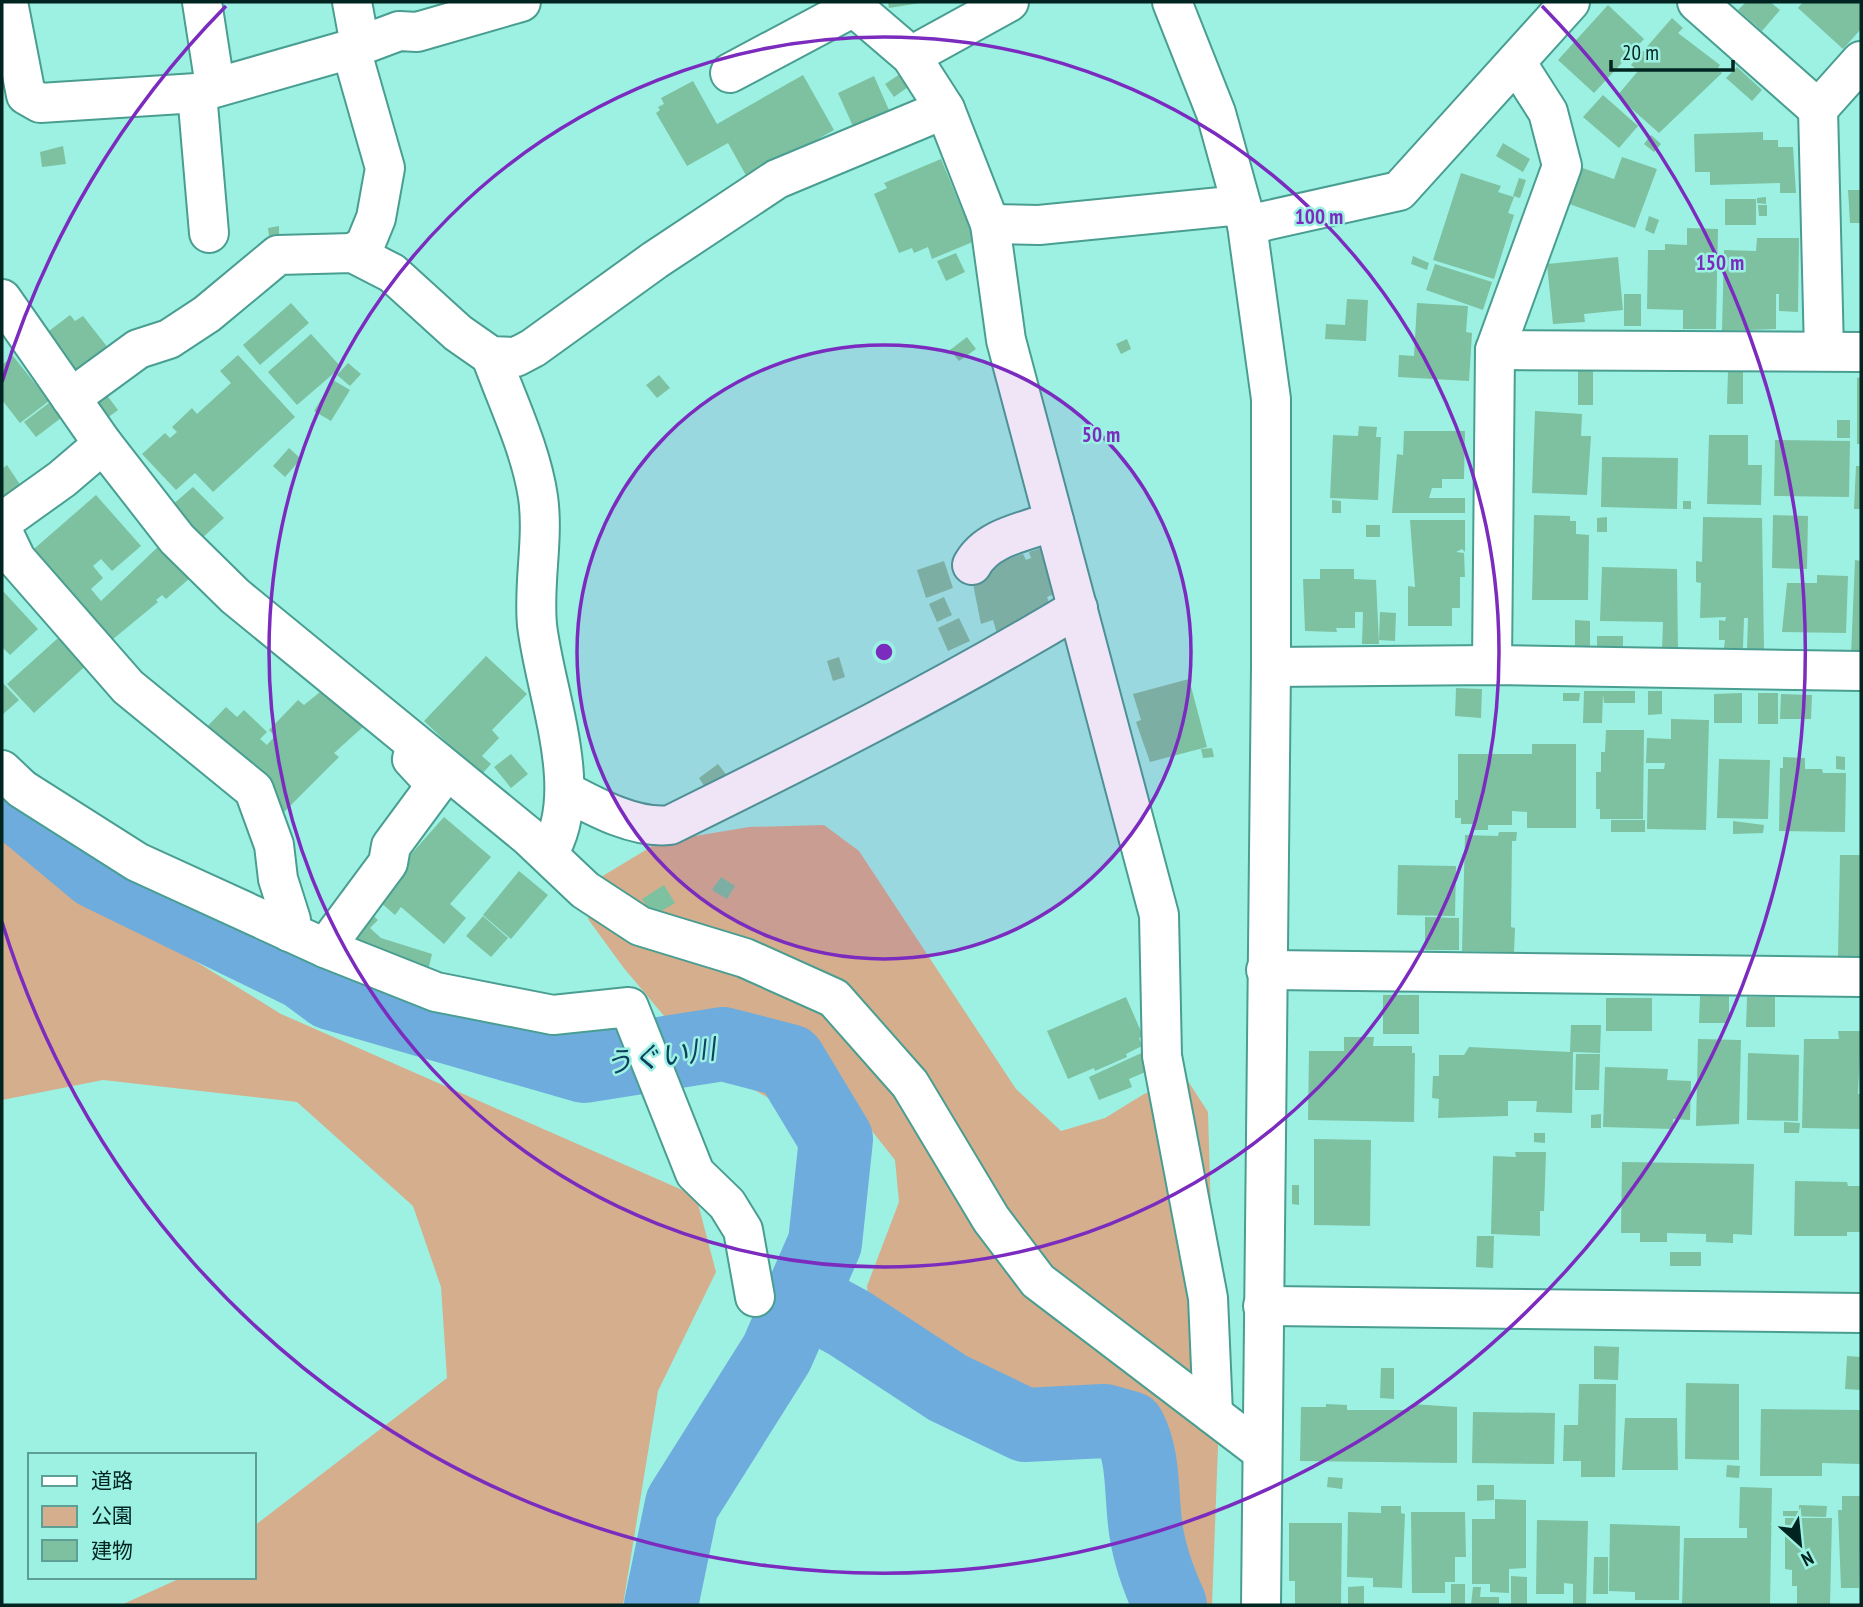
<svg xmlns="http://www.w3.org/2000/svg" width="1863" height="1607" font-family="'PT Sans Narrow','Noto Sans JP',sans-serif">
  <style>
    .green { fill: #d5ae8d }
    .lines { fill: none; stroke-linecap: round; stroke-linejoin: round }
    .river { stroke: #6dacdc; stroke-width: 74 }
    .building { fill: #7dc1a0 }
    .minor-casing { stroke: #499e91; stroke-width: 42 }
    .minor { stroke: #fff; stroke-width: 38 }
    .ring { fill: none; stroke: #7b2cbf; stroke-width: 3.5 }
    .labels { text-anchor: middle; stroke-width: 5; stroke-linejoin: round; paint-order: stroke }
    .water-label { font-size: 28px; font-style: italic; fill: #0e4060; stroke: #9df1e3 }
    .centre { fill: #7b2cbf; stroke: #9df1e3; stroke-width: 3.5 }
    .ring-label { font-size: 21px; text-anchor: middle; font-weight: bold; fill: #7b2cbf; stroke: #9df1e3; stroke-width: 5; stroke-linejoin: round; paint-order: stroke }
  </style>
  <rect width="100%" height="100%" fill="#9df1e3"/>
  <!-- green -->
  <g class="green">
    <polygon points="2,824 156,937 281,1014 696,1196 716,1272 658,1391 623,1605 121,1605 183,1577 254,1577 254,1526 447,1378 441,1287 413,1206 297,1102 103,1080 2,1100"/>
    <polygon points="824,825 859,851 1016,1089 1061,1131 1105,1118 1144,1094 1186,1078 1208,1112 1218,1447 1212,1605 1170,1605 1140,1497 1114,1454 899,1348 871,1324 867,1286 899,1202 895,1160 868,1126 772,1100 701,1060 623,967 588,919 601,877 659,842 749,827"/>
  </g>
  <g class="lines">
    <!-- river -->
    <g class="river">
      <polyline points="2,793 97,872 304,973 331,993 584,1066 723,1044 789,1061 836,1139 825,1243 777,1353 682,1504 661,1605"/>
      <path d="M801,1297L849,1323L948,1388L1025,1425L1104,1421L1129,1428C1144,1457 1141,1490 1145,1523C1148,1551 1158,1579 1170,1605"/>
    </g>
  </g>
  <!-- building -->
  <g class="building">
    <polygon points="888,2 920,2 920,3 889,8"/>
    <polygon points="1746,2 1770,2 1780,10 1762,31 1738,10"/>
    <polygon points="1803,2 1861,2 1861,29 1843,49 1798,8"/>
    <polygon points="1608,5 1644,39 1594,93 1558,60"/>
    <polygon points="1672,18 1683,28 1678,33 1720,65 1718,68 1722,73 1659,133 1617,96 1638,71 1631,65"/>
    <polygon points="1737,67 1762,90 1752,101 1726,78"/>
    <polygon points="906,70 915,82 894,97 885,84"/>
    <polygon points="803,75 834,130 748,179 728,143 687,166 656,113 660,110 658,107 664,104 661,98 693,81 717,124"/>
    <polygon points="874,76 892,117 856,133 838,93"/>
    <polygon points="1603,95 1638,126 1619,148 1583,117"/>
    <polygon points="1763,132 1763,140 1778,140 1778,147 1793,147 1796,193 1780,193 1780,183 1710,185 1710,172 1695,172 1694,134"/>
    <polygon points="1651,135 1661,144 1654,152 1644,144"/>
    <polygon points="1503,143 1530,159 1523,172 1496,156"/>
    <polygon points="63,146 66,164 42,167 40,152"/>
    <polygon points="1622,157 1657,169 1635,228 1564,202 1577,166 1614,179"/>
    <polygon points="941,159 975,241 932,259 928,247 914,253 912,248 899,253 874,194 887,188 884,183"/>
    <polygon points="1461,173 1501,186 1498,192 1514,197 1508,213 1514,215 1494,279 1433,260"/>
    <polygon points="1519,178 1526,180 1520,198 1513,196"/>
    <polygon points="1848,190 1861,190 1861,223 1850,223"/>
    <polygon points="1766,197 1766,204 1757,203 1757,198"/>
    <rect x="1725" y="199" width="31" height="26"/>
    <polygon points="1758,205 1767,205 1767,216 1759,216"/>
    <polygon points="1649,216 1659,220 1654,234 1645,230"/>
    <polygon points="279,226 279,235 269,236 268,228"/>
    <polygon points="1687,228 1718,229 1716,329 1683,329 1683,310 1647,309 1648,250 1665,250 1665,244 1687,245"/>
    <polygon points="1757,238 1799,238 1798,312 1779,311 1779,294 1776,294 1776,329 1722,331 1724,250 1756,251"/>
    <polygon points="956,253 965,272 946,281 937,261"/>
    <polygon points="1413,256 1429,263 1427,270 1411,264"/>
    <polygon points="1618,257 1623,310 1584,314 1585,322 1553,324 1547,264"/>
    <polygon points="1435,264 1492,282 1483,310 1426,290"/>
    <rect x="1624" y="294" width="17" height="32"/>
    <polygon points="1347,299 1368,300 1366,341 1325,339 1326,324 1345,325"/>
    <polygon points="291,303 309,323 260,365 243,345"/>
    <polygon points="1417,303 1468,306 1466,332 1472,333 1469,381 1398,377 1399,355 1414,356"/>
    <polygon points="70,315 75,321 83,316 116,358 86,381 75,368 73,370 45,334"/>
    <polygon points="311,334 341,367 297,405 268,372"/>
    <polygon points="967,337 976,349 959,361 950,350"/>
    <polygon points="1127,339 1131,349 1121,354 1116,344"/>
    <polygon points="238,355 295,417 213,492 195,473 176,490 142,454 165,433 170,438 177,432 172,427 192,408 197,414 231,383 220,371"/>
    <polygon points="13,356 49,401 20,423 2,400 2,365"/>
    <polygon points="348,363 361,374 350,386 337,375"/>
    <polygon points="1593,370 1593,405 1578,405 1578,371"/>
    <polygon points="1728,371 1743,371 1743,404 1727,404"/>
    <polygon points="659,375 670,388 657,398 646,385"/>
    <polygon points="1861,377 1861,444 1857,444 1857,378"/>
    <polygon points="333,380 350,390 331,421 314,411"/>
    <polygon points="100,386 118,410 106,419 89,394"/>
    <polygon points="53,400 65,415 36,437 24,422"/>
    <polygon points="1535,411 1582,414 1581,436 1591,436 1587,495 1532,493"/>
    <rect x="1837" y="420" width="13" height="18"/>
    <polygon points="1359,426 1377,427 1376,437 1381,437 1378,500 1330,498 1333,435 1358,436"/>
    <polygon points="1404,431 1465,431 1464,479 1442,479 1442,488 1432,488 1429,498 1465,498 1465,513 1392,513 1397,454 1403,455"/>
    <polygon points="1709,435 1748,435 1748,465 1762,465 1761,505 1707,504"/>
    <polygon points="1775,440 1850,441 1849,497 1774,496"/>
    <polygon points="289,448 301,459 285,477 273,466"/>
    <polygon points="1602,457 1678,458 1677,509 1601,507"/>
    <polygon points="7,465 29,498 2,515 2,469"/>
    <polygon points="1856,466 1861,466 1861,509 1854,509"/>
    <polygon points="193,487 224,518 201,539 171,506"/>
    <polygon points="96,495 141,546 112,571 101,559 93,566 103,578 91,589 101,601 160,545 190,578 166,599 162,595 156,600 158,602 101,649 27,555"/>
    <polygon points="1332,500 1341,501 1341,513 1332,513"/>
    <rect x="1683" y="501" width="8" height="8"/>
    <polygon points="1534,515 1570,516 1570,521 1576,521 1576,534 1589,535 1588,600 1532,600"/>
    <polygon points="1773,515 1808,516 1807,569 1772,568"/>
    <polygon points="1607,517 1607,532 1597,532 1597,518"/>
    <polygon points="1703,517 1762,518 1764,650 1747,650 1748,618 1744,618 1743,648 1724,648 1725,640 1719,640 1719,620 1725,621 1726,617 1700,618 1701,583 1696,582 1696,561 1702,562"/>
    <polygon points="1410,520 1465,520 1465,552 1462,549 1456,552 1464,553 1465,577 1460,577 1460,608 1452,608 1452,626 1408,626 1408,586 1415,587"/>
    <rect x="1366" y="525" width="14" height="12"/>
    <polygon points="1047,546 1062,591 1047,597 1053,613 998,637 993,620 981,624 973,584 981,581 984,567 1023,554 1026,560 1031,558 1029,552"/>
    <polygon points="1855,560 1861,561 1861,656 1851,655"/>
    <polygon points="944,561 953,588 926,598 917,570"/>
    <polygon points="1602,567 1677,569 1678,653 1662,652 1663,622 1600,621"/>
    <polygon points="1320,569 1354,569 1354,579 1376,580 1379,644 1362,644 1363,612 1355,612 1355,628 1336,628 1337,632 1305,631 1303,579 1320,579"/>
    <polygon points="1817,575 1848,576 1846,633 1782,632 1787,583 1817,583"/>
    <polygon points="2,590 38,629 10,655 2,647"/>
    <polygon points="944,597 952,615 937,622 929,604"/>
    <polygon points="1380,612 1396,613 1395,641 1379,640"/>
    <polygon points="959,618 970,641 948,651 938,628"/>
    <polygon points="1575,620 1590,621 1590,651 1575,651"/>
    <polygon points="67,630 93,659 34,713 7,684"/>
    <rect x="1597" y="636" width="26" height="10"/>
    <polygon points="486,656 527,694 492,730 499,738 482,756 491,764 481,775 424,721"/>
    <polygon points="839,657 845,677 833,681 827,661"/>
    <polygon points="1189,679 1207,747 1150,762 1136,722 1141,720 1133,694"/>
    <polygon points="2,682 19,700 2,715"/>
    <polygon points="325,688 364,726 334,753 339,757 282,814 202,732 226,707 237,717 244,710 267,732 260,739 267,745 275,736 269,730 298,700 304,705"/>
    <polygon points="1456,688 1482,689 1481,718 1455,716"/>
    <polygon points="1584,691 1635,691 1635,703 1604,703 1603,694 1602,723 1583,723"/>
    <polygon points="1648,691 1662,691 1662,714 1648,715"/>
    <polygon points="1563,693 1580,693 1579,701 1563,701"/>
    <polygon points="1742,693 1742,723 1714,723 1714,694"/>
    <rect x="1758" y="693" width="20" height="31"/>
    <polygon points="1781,694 1812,695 1811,719 1780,719"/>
    <polygon points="1671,719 1709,720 1706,830 1647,829 1648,769 1664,769 1665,763 1646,763 1647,738 1671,739"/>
    <polygon points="1606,730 1644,730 1643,819 1600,819 1600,809 1596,809 1596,772 1601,772 1601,752 1605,752"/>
    <polygon points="1532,744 1576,744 1576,828 1527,828 1527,812 1512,811 1512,825 1488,825 1488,830 1474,830 1475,824 1461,824 1461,818 1455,818 1455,800 1458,800 1458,754 1532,754"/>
    <polygon points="1212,748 1214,757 1203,758 1201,749"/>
    <polygon points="511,754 528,774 511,788 494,767"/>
    <polygon points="1836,756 1845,757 1845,770 1836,769"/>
    <polygon points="1783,757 1805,758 1805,769 1822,769 1823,773 1846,773 1845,832 1779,831 1780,768 1783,768"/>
    <polygon points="1719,759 1770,760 1768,819 1717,818"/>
    <polygon points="718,764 731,781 711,796 699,778"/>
    <polygon points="444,817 491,857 450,904 466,918 444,944 401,907 395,915 380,902 381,888"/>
    <rect x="1611" y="820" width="34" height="12"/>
    <polygon points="1733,821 1764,825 1763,833 1733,834"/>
    <polygon points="1499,832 1517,832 1516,841 1512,841 1511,927 1515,928 1514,952 1462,951 1465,835 1498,836"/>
    <polygon points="1840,855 1861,855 1861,956 1838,956"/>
    <polygon points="1398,865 1456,866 1455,916 1397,915"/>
    <polygon points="519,871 548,895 511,939 483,915"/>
    <polygon points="721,877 735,886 727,899 712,890"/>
    <polygon points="664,885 675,903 653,916 642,899"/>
    <polygon points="363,907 378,920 370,928 381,938 432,954 427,975 341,933"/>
    <polygon points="483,916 508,938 491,957 466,936"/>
    <polygon points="1425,917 1459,918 1459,950 1425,950"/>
    <rect x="1383" y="995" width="36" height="39"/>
    <polygon points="1700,996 1729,996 1729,1023 1699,1023"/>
    <polygon points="1126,997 1143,1036 1139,1038 1142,1046 1126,1054 1127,1057 1095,1071 1094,1068 1068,1079 1047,1031"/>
    <polygon points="1747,997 1775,997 1775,1027 1746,1027"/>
    <rect x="1606" y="998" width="46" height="33"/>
    <polygon points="1571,1025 1601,1025 1600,1053 1573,1052 1572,1113 1536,1112 1537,1101 1508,1101 1508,1116 1438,1118 1439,1099 1432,1098 1433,1076 1439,1076 1439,1055 1464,1055 1469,1047 1570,1052"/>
    <polygon points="1838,1031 1861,1031 1858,1094 1861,1094 1861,1129 1802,1128 1804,1039 1839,1039"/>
    <polygon points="1344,1037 1374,1037 1373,1046 1412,1046 1412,1053 1415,1053 1414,1122 1308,1120 1309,1051 1344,1051"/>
    <polygon points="1698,1039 1741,1040 1739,1124 1696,1126"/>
    <polygon points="1148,1050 1155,1068 1129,1079 1132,1087 1099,1100 1089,1077"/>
    <polygon points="1748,1053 1799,1055 1798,1121 1747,1120"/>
    <polygon points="1576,1054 1600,1054 1599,1090 1575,1090"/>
    <polygon points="1605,1067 1668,1069 1667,1080 1691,1081 1690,1120 1673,1119 1673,1129 1603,1127"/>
    <polygon points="1601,1114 1601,1128 1591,1128 1591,1115"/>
    <polygon points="1784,1122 1800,1123 1799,1133 1784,1133"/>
    <polygon points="1534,1133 1545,1133 1545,1143 1534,1142"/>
    <polygon points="1314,1139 1371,1140 1370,1226 1314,1225"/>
    <polygon points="1515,1152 1546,1152 1544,1211 1540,1211 1540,1236 1491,1234 1493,1156 1516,1157"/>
    <polygon points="1622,1162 1754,1164 1752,1235 1733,1234 1733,1243 1706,1242 1706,1234 1667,1233 1667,1242 1640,1242 1640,1233 1621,1233"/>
    <polygon points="1795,1181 1847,1182 1848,1186 1861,1186 1860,1232 1847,1232 1847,1236 1794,1236"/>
    <polygon points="1292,1185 1299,1185 1299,1205 1292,1204"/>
    <polygon points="1477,1236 1494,1236 1493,1268 1476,1267"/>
    <rect x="1670" y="1252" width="31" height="14"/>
    <polygon points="1594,1346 1619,1347 1618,1380 1594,1379"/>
    <polygon points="1847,1356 1861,1357 1861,1390 1845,1389"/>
    <polygon points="1381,1368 1394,1368 1394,1399 1380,1398"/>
    <polygon points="1686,1383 1739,1384 1739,1460 1685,1459"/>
    <polygon points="1579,1384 1616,1384 1615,1477 1581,1477 1581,1461 1563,1461 1564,1425 1578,1425"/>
    <polygon points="1326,1404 1347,1405 1347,1410 1412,1410 1412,1404 1457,1407 1457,1463 1300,1461 1301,1407 1326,1407"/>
    <polygon points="1761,1409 1861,1410 1861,1464 1822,1463 1822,1476 1760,1476"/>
    <polygon points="1473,1412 1555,1413 1554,1464 1472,1463"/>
    <polygon points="1625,1418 1677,1418 1678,1470 1622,1470"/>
    <polygon points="1727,1465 1740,1466 1739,1478 1726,1477"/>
    <polygon points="1328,1477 1343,1478 1342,1489 1327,1487"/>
    <polygon points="1477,1485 1494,1485 1494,1500 1477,1501"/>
    <polygon points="1740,1487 1772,1488 1770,1605 1682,1605 1684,1538 1747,1538 1747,1528 1739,1528"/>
    <polygon points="1842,1496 1861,1496 1859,1588 1841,1588 1838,1510 1842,1510"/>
    <polygon points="1495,1499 1526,1500 1526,1568 1509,1569 1509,1593 1490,1592 1490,1584 1472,1584 1472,1519 1495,1519"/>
    <polygon points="1799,1505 1827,1506 1826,1517 1783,1516 1783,1511 1799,1511"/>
    <polygon points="1381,1506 1401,1506 1401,1513 1405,1514 1402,1588 1373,1587 1373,1578 1347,1577 1348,1512 1381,1513"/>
    <polygon points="1411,1512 1465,1512 1466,1557 1455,1557 1455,1582 1445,1582 1445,1593 1412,1593"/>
    <polygon points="1785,1518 1832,1518 1830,1605 1797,1605 1797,1586 1792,1586 1792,1570 1785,1569"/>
    <polygon points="1537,1520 1588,1521 1586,1605 1573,1605 1573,1584 1564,1583 1564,1594 1536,1594"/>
    <polygon points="1289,1523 1342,1523 1341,1605 1295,1605 1295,1581 1289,1581"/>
    <polygon points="1610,1524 1680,1526 1679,1600 1635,1600 1635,1592 1609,1591"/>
    <polygon points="1594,1557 1608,1557 1608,1594 1593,1594"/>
    <polygon points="1511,1576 1527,1577 1527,1605 1511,1605"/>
    <rect x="1451" y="1584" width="14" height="21"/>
    <polygon points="1364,1586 1364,1605 1348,1605 1348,1587"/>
    <polygon points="1473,1587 1481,1587 1480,1597 1499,1597 1499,1605 1471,1605"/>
  </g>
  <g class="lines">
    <!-- minor casing -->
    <g class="minor-casing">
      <g id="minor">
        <polyline points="8,2 26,95 40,103 197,93 351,49 399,31 417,32 521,2"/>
        <polyline points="202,2 215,86"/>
        <polyline points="352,2 360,45"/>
        <polyline points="848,2 911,56 945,109 990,224 1006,340 1159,915 1162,1056 1208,1298 1213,1414"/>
        <polyline points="1172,2 1216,113 1247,225 1271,399 1271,667 1261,1605"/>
        <polyline points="1697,2 1818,109"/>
        <polyline points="351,49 385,168 376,218 365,245 353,253"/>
        <polyline points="911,56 1009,2"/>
        <polyline points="730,73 852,8"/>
        <polyline points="197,93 209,233"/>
        <polyline points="990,224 1039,225 1241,205"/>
        <polyline points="1247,225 1399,191 1570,2"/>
        <polyline points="2,299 103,444 177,539 235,596 528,836 585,890 640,926 745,958 834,998 910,1084 991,1219 1038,1281 1260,1450"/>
        <polyline points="1495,350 1861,352"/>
        <polyline points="1824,351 1818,109 1861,61"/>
        <path d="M491,356C507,401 531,449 538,497C544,539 533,583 537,625C545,694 587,792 548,854"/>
        <polyline points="71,398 138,349 169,339 207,314 278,255 353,253 392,273 458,333 491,356 516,357 533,348 655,260 777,179 945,109"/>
        <polyline points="2,522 62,479 103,444"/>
        <polyline points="2,530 16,559 128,687 254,790 274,845 278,879 291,920 289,932"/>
        <path d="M972,565C987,537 1025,532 1054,521"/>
        <polyline points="1492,665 1495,350 1562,166 1548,112 1516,62"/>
        <polyline points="1271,667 1492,665 1861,671"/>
        <polyline points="2,770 22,789 137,862 325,948 436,992 553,1015 629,1007 695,1173 727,1204 743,1230 755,1297"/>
        <path d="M567,792C597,808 636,829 670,825C808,757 945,688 1078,608"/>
        <polyline points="325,948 388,863 391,846 436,785 412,759 414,751"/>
        <polyline points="1266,970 1861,977"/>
        <polyline points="1263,1306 1861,1313"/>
      </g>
    </g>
    <!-- minor -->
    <use href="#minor" class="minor"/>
  </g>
  <!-- distance rings -->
  <circle cx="884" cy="652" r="307" fill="#7b2cbf" fill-opacity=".12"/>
  <g class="ring">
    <circle cx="884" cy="652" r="307"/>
    <circle cx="884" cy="652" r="615"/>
    <path d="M2 382A922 922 0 0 1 226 6M1542 6A922 922 0 1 1 2 922"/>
  </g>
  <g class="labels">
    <!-- water labels -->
    <g class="water-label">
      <text transform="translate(660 1056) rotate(-8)" y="10">うぐい川</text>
    </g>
  </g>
  <circle cx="884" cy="652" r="10" class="centre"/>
  <g class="ring-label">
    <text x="1319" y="224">100 m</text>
    <text x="1720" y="270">150 m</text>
    <text x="1101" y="442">50 m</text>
  </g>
  <!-- border -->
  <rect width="1863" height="1607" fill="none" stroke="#002420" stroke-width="7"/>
  <!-- legend -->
  <rect x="28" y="1453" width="228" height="126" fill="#9df1e3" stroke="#5e9f95" stroke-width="2"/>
  <rect x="42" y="1476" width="35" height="10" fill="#ffffff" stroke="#5e9f95" stroke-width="2"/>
  <text x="91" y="1488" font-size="21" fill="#002420">道路</text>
  <rect x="42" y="1506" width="35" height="21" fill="#d5ae8d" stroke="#5e9f95" stroke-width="2"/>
  <text x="91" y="1523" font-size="21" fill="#002420">公園</text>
  <rect x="42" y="1540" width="35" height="21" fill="#7dc1a0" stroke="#5e9f95" stroke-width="2"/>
  <text x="91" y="1558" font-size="21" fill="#002420">建物</text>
  <!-- north arrow -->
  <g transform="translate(1800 1544) rotate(153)" stroke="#9df1e3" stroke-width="5" paint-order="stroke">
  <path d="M0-5L12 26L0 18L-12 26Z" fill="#002420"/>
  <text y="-10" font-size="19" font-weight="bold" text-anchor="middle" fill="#002420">N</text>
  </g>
  <!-- scale -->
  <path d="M1611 60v10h122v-10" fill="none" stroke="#002420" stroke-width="3.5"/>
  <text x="1622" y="60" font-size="21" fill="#002420" stroke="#9df1e3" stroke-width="5" paint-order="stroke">20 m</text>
</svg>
